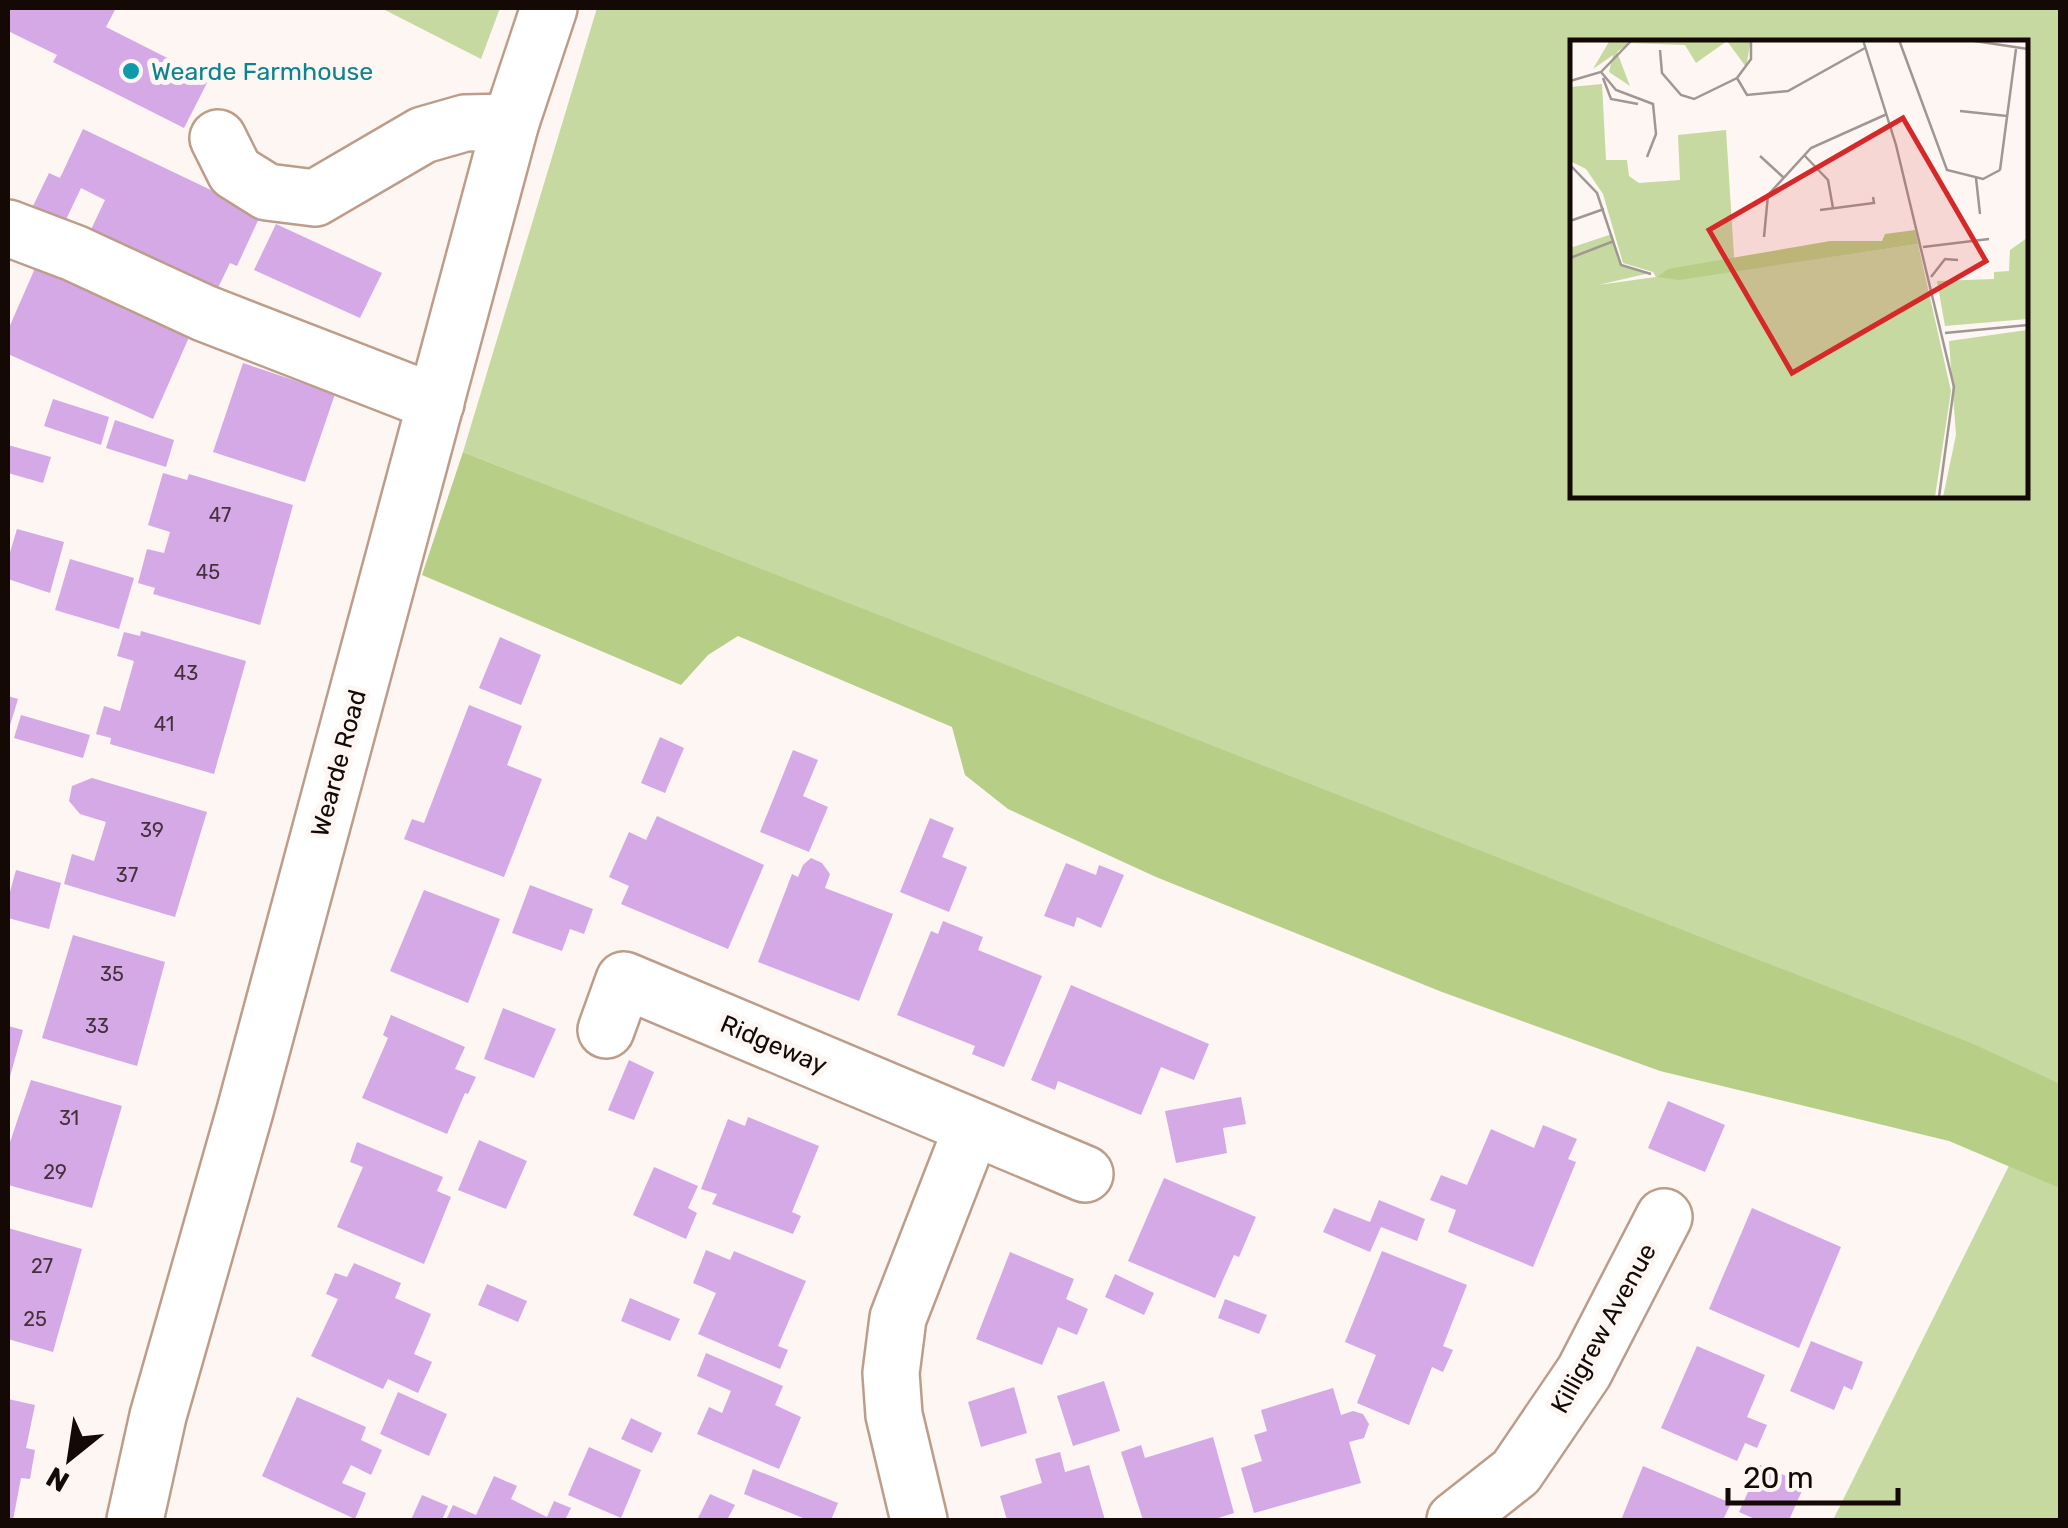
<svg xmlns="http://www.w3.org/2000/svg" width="2068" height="1528" font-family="Rubik,sans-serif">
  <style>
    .green { fill: #c6d9a1; fill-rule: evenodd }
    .forest { fill: #b7ce87 }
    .building { fill: #d5a9e6 }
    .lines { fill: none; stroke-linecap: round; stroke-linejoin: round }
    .minor-casing { stroke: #bd9d8a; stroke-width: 60 }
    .minor { stroke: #fff; stroke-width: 55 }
    .culture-dot { fill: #0f9aa8; stroke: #fdf6f2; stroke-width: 4 }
    .labels { text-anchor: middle; stroke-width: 10; stroke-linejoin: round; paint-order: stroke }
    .number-label { font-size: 20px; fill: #44313c }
    .culture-label { font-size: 25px; fill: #0d838f; stroke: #fdf6f2; text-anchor: start }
    .street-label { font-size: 25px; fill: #140904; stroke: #fdf6f2 }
    .inset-road { fill: none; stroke: #a09793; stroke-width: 2.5 }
    .view { fill: #d62828; fill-opacity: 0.15; stroke: #d62828; stroke-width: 5 }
    .inset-edge { fill: none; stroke: #140904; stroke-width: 5 }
  </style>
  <rect width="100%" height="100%" fill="#fdf6f2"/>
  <!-- green -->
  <g class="green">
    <polygon points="381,8 500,8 481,59"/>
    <path d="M597,8H2060V1520H1833L2051,1081L463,452ZM1573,42H2026V495H1573Z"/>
  </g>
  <!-- forest -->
  <polygon class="forest" points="463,452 1971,1043 2060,1084 2060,1188 1949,1141 1660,1071 1442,992 1156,877 1008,809 965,775 952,727 738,636 708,655 681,685 422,575"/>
  <!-- building -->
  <g class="building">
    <polygon points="8,8 116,8 106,27 209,79 184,128 53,62 57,55 8,31"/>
    <polygon points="83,129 261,214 237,266 230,263 212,300 86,240 105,200 81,188 63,226 31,210 49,173 60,178"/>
    <polygon points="276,224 382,273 360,318 254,270"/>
    <polygon points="36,266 190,335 153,419 8,354 8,330"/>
    <polygon points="243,363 335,394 305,482 213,452"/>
    <polygon points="53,399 109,417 101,445 44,426"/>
    <polygon points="115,420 174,440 166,467 106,448"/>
    <polygon points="8,445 51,457 43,483 8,473"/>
    <polygon points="163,473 187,480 189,474 293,505 260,625 153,594 155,588 138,583 147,549 164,553 170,532 148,525"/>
    <polygon points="17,529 64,542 50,593 8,579 8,559"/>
    <polygon points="70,559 134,578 119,629 55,610"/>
    <polygon points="141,631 246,661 214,774 110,744 111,738 96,734 104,706 120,711 134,661 117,656 124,632 140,636"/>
    <polygon points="500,637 541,655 521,705 479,688"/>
    <polygon points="8,696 18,699 8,732"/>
    <polygon points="469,705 522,726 507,765 542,779 504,877 404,839 412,819 424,823"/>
    <polygon points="21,715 90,735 83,758 14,738"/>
    <polygon points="660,737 684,748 665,793 641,783"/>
    <polygon points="793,750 818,760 803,796 828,807 809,852 760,832"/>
    <polygon points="92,778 207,812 175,917 64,884 72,854 94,861 106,822 80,814 69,801 72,786"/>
    <polygon points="657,816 764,865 728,949 621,904 629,886 609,877 629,832 646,840"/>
    <polygon points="930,818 954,828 942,857 967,867 949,912 900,892"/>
    <polygon points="811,858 822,863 830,874 825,888 893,914 859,1001 758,962 792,874 798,877 803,865"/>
    <polygon points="1066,863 1096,875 1099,865 1124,875 1101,928 1077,917 1074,927 1044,916"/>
    <polygon points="16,870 61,883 49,929 8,918 8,899"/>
    <polygon points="530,885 593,909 584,934 570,929 562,951 512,933"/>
    <polygon points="424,890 500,919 468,1003 390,971"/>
    <polygon points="943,921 983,937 978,950 1042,976 1004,1067 972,1054 975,1046 897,1015 931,931 938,934"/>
    <polygon points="73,935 165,962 137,1066 42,1038"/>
    <polygon points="1071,985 1209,1044 1194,1080 1161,1067 1141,1115 1058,1081 1055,1090 1031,1080"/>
    <polygon points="503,1008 556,1029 534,1078 484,1059"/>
    <polygon points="391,1015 465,1047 455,1069 476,1077 468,1094 465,1093 447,1134 362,1098 388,1038 383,1035"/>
    <polygon points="8,1026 23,1030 9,1080 8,1080"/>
    <polygon points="629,1060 654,1072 634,1120 608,1110"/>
    <polygon points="31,1080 122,1106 92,1208 8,1185 8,1148"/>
    <polygon points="1241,1097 1246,1124 1223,1128 1227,1153 1176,1163 1165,1111"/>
    <polygon points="1668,1101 1725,1125 1705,1172 1648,1148"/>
    <polygon points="748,1117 819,1146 792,1212 801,1216 793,1234 712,1204 717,1194 701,1189 728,1119 745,1126"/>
    <polygon points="1543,1125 1577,1139 1568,1159 1576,1162 1533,1267 1448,1232 1456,1210 1430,1200 1441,1175 1467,1185 1491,1129 1534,1148"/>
    <polygon points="479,1140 527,1161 506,1209 458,1190"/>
    <polygon points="357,1142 443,1177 437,1191 451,1197 424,1264 337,1227 363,1167 350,1162"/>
    <polygon points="654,1167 698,1186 688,1208 697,1213 686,1239 633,1215"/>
    <polygon points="1164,1178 1256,1217 1239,1257 1234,1255 1215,1298 1128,1261"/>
    <polygon points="1379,1200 1425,1219 1417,1241 1381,1227 1370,1252 1323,1232 1334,1208 1370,1222"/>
    <polygon points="1752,1208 1841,1247 1799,1348 1709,1309"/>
    <polygon points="8,1228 82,1249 53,1352 8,1339"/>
    <polygon points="706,1250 730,1260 734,1251 806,1281 778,1346 788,1350 780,1369 698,1334 716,1293 693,1283"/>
    <polygon points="1382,1251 1467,1285 1443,1346 1453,1350 1443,1372 1432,1367 1409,1425 1357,1403 1376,1355 1345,1342"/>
    <polygon points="1010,1252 1074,1279 1066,1299 1088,1309 1077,1335 1058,1327 1042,1365 976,1339"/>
    <polygon points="354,1263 401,1283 395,1298 431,1314 414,1354 432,1362 418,1393 388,1379 383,1389 311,1356 338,1299 326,1294 335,1273 347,1277"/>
    <polygon points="1115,1274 1154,1293 1144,1315 1105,1297"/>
    <polygon points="487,1284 527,1301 518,1322 478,1305"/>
    <polygon points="630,1298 680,1319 670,1341 621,1321"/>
    <polygon points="1225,1299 1267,1315 1259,1334 1218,1318"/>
    <polygon points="1811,1341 1863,1362 1852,1390 1844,1386 1834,1410 1790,1391"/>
    <polygon points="1697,1346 1765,1375 1747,1417 1767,1425 1757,1448 1745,1443 1737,1461 1661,1428"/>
    <polygon points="706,1353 783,1386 775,1405 801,1417 779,1469 697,1434 709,1407 722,1413 731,1391 697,1376"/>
    <polygon points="1104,1381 1120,1431 1073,1446 1057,1396"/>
    <polygon points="1014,1387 1027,1433 981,1447 968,1402"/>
    <polygon points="1333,1388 1341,1415 1353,1411 1363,1414 1369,1424 1364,1438 1349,1442 1361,1483 1254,1513 1241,1468 1262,1461 1254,1435 1267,1431 1261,1410"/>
    <polygon points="398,1392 447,1414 429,1456 380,1434"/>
    <polygon points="297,1397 366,1427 361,1440 382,1450 371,1475 351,1465 342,1483 366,1493 355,1519 262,1476"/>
    <polygon points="8,1399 35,1405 26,1448 35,1450 30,1479 21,1478 13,1520 8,1520"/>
    <polygon points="631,1418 662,1433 652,1453 621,1439"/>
    <polygon points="1213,1437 1234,1513 1212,1520 1143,1520 1121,1452 1141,1445 1145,1458"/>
    <polygon points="589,1447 641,1470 621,1518 568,1495"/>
    <polygon points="1060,1452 1065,1472 1089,1465 1105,1520 1007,1520 1000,1496 1042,1483 1035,1459"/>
    <polygon points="1760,1465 1805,1484 1789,1520 1757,1520 1739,1512"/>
    <polygon points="1643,1466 1731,1503 1723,1520 1621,1520"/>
    <polygon points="753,1469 838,1503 831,1520 808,1520 744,1494"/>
    <polygon points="494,1476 517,1486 511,1499 547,1517 554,1501 571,1508 565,1520 446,1520 453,1505 476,1515"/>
    <polygon points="710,1494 735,1505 727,1520 697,1520"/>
    <polygon points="422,1495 448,1506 442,1520 411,1520"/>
  </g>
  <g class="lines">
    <!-- minor casing -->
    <g class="minor-casing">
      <g id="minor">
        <polyline points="218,138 235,172 267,192 315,198 423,135 465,123 511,122"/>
        <polyline points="8,228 74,253 204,313 436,403"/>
        <polyline points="606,1030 624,980 1085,1174"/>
        <polyline points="135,1520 158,1416 245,1111 511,122 549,8"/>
        <polyline points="919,1520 894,1415 891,1373 898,1318 972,1128"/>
        <polyline points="1455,1520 1516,1472 1584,1372 1664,1217"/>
      </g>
    </g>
    <!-- minor -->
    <use href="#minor" class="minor"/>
  </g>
  <!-- markers -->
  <circle class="culture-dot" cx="131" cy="71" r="10"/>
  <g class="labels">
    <!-- number labels -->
    <g class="number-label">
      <text x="220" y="522">47</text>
      <text x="208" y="579">45</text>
      <text x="186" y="680">43</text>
      <text x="164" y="731">41</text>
      <text x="152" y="837">39</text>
      <text x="127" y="882">37</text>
      <text x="112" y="981">35</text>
      <text x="97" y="1033">33</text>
      <text x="69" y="1125">31</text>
      <text x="55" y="1179">29</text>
      <text x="42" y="1273">27</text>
      <text x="35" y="1326">25</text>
    </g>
    <!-- culture labels -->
    <g class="culture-label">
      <text x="151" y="80">Wearde Farmhouse</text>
    </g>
    <!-- street labels -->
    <g class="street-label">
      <text transform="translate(338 763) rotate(-75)" y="9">Wearde Road</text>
      <text transform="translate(774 1044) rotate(23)" y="9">Ridgeway</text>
      <text transform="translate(1603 1328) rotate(-61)" y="9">Killigrew Avenue</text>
    </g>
  </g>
  <!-- overview -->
  <g transform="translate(1570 40)">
    <rect width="458" height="458" fill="#fdf6f2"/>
    <path d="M40,0H181L176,27L157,1L126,23L115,5L59,3L47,12L60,46L39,32L43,15L23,29ZM32,44L36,120H57L59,136L69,143L110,140L108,95L156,90L165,231L348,204L381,351L365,457H0V208L42,194L51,225L80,233L28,245L86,237L83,232L53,223L33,154L16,129L0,121V47ZM457,198V279L375,286L367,241L424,239V232L439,231L440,210ZM457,290V457H373L386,395L379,301Z" fill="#c6d9a1"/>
    <path d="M345,190L348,204L109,240L87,237L98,229L260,201H312L315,194Z" fill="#b7ce87"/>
    <path class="inset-road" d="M293,0L326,105L384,347L369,457M329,0L377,130L413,139L430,130M398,0L458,9M90,10L92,33L111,55L124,59L167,38L181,19V0M31,32L46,50L83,64L86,94L77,117M33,38L41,59L68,64M167,38L177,55L218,51L295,8M0,41L31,32L62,0M390,71L437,76M234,115L258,140L263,168M190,116L213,137M0,125L27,153L51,225L81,234M430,130L446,9M406,138L410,174M250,170L304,163L303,157M0,181L34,169M194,197L198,155L241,108L317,74M353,207L419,199M0,218L44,201M361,237L375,219L388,220M375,293L458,285"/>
    <path class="view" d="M333,78L416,221L222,333L139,190Z"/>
    <rect width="458" height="458" class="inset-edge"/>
  </g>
  <!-- border -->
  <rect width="2068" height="1528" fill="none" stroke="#140904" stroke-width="20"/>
  <!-- north arrow -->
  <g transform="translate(70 1458) rotate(210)" stroke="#fdf6f2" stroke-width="8" paint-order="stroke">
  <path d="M0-8L18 38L0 25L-18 38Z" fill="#140904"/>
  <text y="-15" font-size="28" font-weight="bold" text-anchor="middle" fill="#140904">N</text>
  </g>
  <!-- scale -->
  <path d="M1728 1488v15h170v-15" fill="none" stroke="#140904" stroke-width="5"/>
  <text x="1743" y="1488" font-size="30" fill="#140904" stroke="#fdf6f2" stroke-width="8" paint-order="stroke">20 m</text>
</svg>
